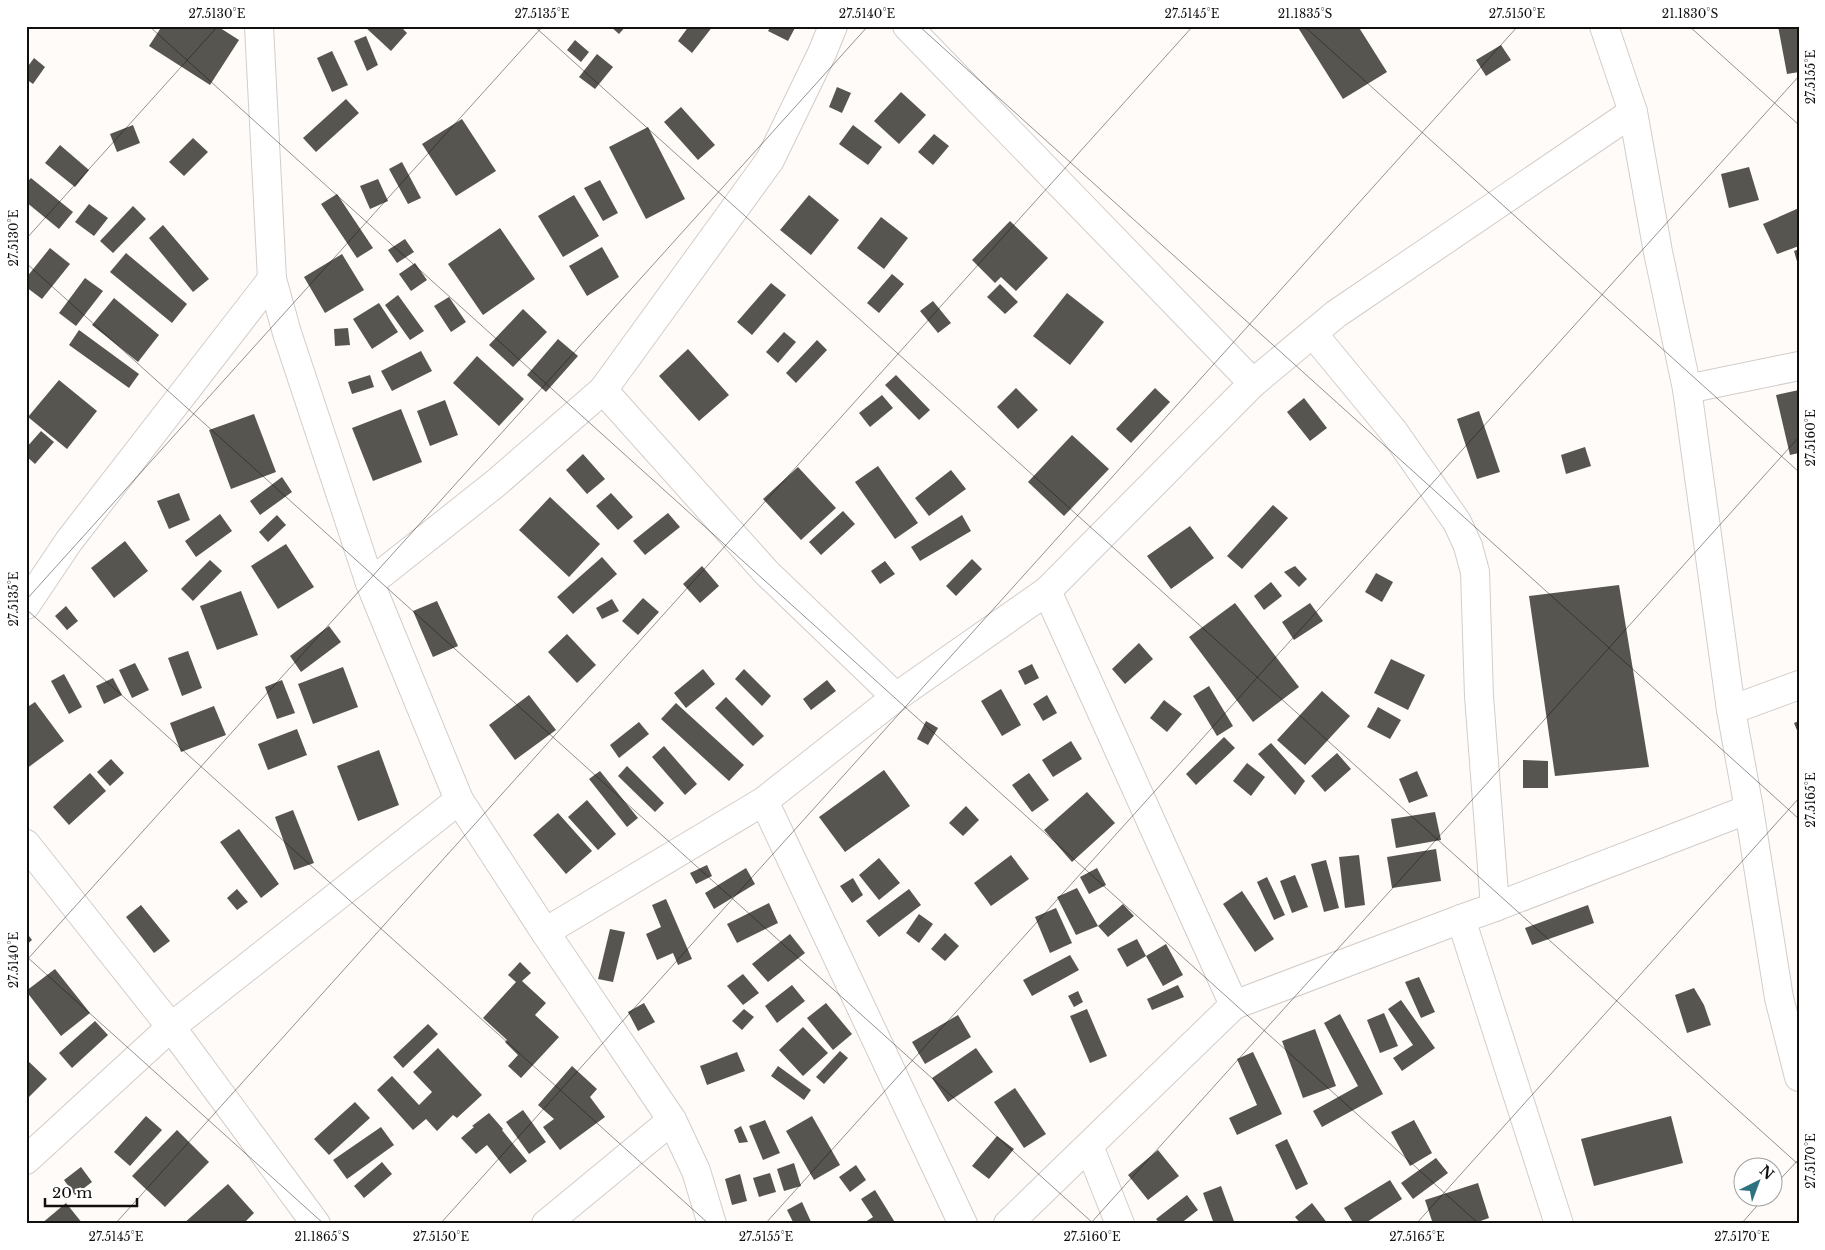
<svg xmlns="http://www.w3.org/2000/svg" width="1825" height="1250" font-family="'Libre Baskerville',serif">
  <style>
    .building { fill: #57554f }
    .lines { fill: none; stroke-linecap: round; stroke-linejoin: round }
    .minor-casing { stroke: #d3cdc9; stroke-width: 30 }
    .minor { stroke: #fff; stroke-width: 28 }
    .ticks { fill: none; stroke: #12100f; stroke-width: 1; stroke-opacity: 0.45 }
    .neatline { fill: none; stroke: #12100f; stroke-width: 2 }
    .ticks-label { font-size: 12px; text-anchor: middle; fill: #12100f }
  </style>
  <rect width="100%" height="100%" fill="#fffbf8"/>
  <!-- building -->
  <g class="building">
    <polygon points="162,26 217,26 239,40 210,85 149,46"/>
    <polygon points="364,26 400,26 407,33 391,51"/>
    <polygon points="610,26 626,26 619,34"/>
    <polygon points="689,26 713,26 692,53 678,41"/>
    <polygon points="771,26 796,26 788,41 768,31"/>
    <polygon points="1297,26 1358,26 1387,72 1343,99"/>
    <polygon points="1778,26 1799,26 1799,72 1787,74"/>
    <polygon points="366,36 378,65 367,71 354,41"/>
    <polygon points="575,40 589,52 581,62 567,50"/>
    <polygon points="1501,45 1511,60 1486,76 1476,60"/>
    <polygon points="332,51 348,85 332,92 317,58"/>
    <polygon points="597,54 613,67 595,89 579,77"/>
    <polygon points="34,58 45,67 33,84 26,79 26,69"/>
    <polygon points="837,87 851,93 842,113 829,107"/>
    <polygon points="901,92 926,115 899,144 874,121"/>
    <polygon points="346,99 359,113 316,152 303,138"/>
    <polygon points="681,107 715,145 698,160 664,122"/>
    <polygon points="462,119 496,171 456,196 422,144"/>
    <polygon points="133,125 140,143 117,152 110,134"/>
    <polygon points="853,125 882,147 868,165 839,144"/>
    <polygon points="648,127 685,199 646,219 609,147"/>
    <polygon points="934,134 949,146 933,165 918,152"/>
    <polygon points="193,138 208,152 184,176 169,162"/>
    <polygon points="60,145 89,170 75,187 45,163"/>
    <polygon points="402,162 421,198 408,204 389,169"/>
    <polygon points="1749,167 1759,200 1729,208 1721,174"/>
    <polygon points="31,178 73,212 59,229 26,202 26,183"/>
    <polygon points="378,179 388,201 370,209 360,186"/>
    <polygon points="600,180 618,213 603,221 584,188"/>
    <polygon points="337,194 373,248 357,258 321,204"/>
    <polygon points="574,195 599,236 563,257 538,216"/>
    <polygon points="809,195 839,220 811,255 780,230"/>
    <polygon points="89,204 108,218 94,236 75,222"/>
    <polygon points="133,206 146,219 113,253 100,241"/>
    <polygon points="1799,208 1799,246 1777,254 1763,224"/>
    <polygon points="881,217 908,238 884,269 857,248"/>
    <polygon points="1010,221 1048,258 1016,291 1001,277 995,283 972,260"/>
    <polygon points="163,225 209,279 193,292 149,238"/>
    <polygon points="500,228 535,279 483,315 448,264"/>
    <polygon points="405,239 414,252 397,263 388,250"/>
    <polygon points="602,247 619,277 587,296 569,266"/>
    <polygon points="50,248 70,264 42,299 26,287 26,278"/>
    <polygon points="1799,249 1799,265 1798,265 1794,251"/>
    <polygon points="126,253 187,304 172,323 110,272"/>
    <polygon points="342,254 364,290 325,313 304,277"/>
    <polygon points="415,263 427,280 411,291 399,274"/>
    <polygon points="892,274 904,284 879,313 867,303"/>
    <polygon points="85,278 103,291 76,326 59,313"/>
    <polygon points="771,283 786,295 752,335 737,322"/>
    <polygon points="1000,284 1018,302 1005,314 987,297"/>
    <polygon points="1067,293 1104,322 1070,365 1033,336"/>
    <polygon points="398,295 424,331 410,340 385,305"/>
    <polygon points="449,297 466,322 451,332 434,306"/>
    <polygon points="114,298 159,335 138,362 92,325"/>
    <polygon points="933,301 951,323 938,333 920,311"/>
    <polygon points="379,303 398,332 372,349 353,319"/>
    <polygon points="523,309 547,332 513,367 489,345"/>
    <polygon points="348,328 350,345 335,346 334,329"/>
    <polygon points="79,330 139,374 129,388 69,345"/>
    <polygon points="784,332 796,342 778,363 766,352"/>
    <polygon points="558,339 578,356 546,392 527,375"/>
    <polygon points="817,340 827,350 796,383 786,373"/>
    <polygon points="688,349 729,395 699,421 659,376"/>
    <polygon points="421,351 432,371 392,391 381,371"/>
    <polygon points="477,356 524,399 499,426 453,383"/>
    <polygon points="370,375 374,387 352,394 348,382"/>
    <polygon points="896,375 930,410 919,420 885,385"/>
    <polygon points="59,380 97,411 67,449 28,417"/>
    <polygon points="1016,388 1038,410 1018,429 997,407"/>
    <polygon points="1155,388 1170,402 1131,443 1116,429"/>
    <polygon points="1799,390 1799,453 1790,455 1776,395"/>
    <polygon points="882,395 893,408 870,427 859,413"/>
    <polygon points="1304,398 1327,428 1310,441 1287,412"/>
    <polygon points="445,400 458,435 430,446 417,411"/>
    <polygon points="401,409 422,462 373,481 352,428"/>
    <polygon points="1479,411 1500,472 1477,479 1457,419"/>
    <polygon points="254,414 276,472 231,489 209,430"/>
    <polygon points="41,431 54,442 35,464 26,456 26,448"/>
    <polygon points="1072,435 1109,469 1064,516 1028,482"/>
    <polygon points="1585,447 1591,466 1566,474 1561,455"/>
    <polygon points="583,454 605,479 587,494 566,470"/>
    <polygon points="878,466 918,523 895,539 855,482"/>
    <polygon points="798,467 836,508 801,540 763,499"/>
    <polygon points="951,470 966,489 929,516 915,498"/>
    <polygon points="282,477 292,492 260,515 250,501"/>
    <polygon points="179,493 190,520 169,529 157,501"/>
    <polygon points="611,493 633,517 618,530 596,506"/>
    <polygon points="550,497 600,544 569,577 519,530"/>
    <polygon points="1273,505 1288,518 1242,569 1227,556"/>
    <polygon points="843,511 855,524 821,555 809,542"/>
    <polygon points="668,513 680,527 645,555 633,541"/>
    <polygon points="220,514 232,531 196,557 185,541"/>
    <polygon points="277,515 286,525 268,542 259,532"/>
    <polygon points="962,515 971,531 920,561 911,547"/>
    <polygon points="1190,526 1214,558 1171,589 1147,556"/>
    <polygon points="125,541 148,571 114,598 91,568"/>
    <polygon points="286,544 314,587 278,609 251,566"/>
    <polygon points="602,557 617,574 573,614 557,597"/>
    <polygon points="972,559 982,569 956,596 946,586"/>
    <polygon points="210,560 222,571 193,601 181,589"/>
    <polygon points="885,561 895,574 880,584 871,571"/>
    <polygon points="702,566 719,586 700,603 683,584"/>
    <polygon points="1295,566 1307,579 1299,587 1284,572"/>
    <polygon points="1376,573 1393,582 1382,602 1365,592"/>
    <polygon points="1271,582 1282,596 1264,610 1254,596"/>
    <polygon points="1619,585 1649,767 1555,776 1529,596"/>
    <polygon points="241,591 258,635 217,650 200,606"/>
    <polygon points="643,598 659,612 638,635 622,621"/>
    <polygon points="612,599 619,611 602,619 596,608"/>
    <polygon points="437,601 458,646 433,657 413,611"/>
    <polygon points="1235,603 1299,687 1253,722 1189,637"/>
    <polygon points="1310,603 1323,621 1294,640 1282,622"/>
    <polygon points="66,606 78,621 67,630 55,616"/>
    <polygon points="329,626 341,642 301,672 290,656"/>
    <polygon points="567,634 596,665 577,683 548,652"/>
    <polygon points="1139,643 1153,659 1125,684 1112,669"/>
    <polygon points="188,651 202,688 182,696 168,658"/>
    <polygon points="1391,659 1425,675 1408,710 1374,693"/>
    <polygon points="135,663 149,690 132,698 119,670"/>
    <polygon points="1032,664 1039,678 1025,685 1018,671"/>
    <polygon points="343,667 358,707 313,724 298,684"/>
    <polygon points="703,669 715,684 686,708 674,693"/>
    <polygon points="744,669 771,696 762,706 735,679"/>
    <polygon points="64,674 82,707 69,714 51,681"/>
    <polygon points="113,678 122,695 104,704 96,686"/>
    <polygon points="282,680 295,713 277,719 265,687"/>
    <polygon points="827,680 836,691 811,710 803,699"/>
    <polygon points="1209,686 1233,726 1217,736 1193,696"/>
    <polygon points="1001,689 1021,725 1002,736 981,701"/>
    <polygon points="1322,691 1350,716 1305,765 1277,740"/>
    <polygon points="529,695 556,730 515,760 489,725"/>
    <polygon points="1047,695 1057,713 1043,721 1033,704"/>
    <polygon points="726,697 764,736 753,746 715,708"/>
    <polygon points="1164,700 1182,714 1167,732 1150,718"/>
    <polygon points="35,702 64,741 26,769 26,708"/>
    <polygon points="676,703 744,765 729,781 661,719"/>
    <polygon points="214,706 226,735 181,752 170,723"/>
    <polygon points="1378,707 1401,720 1390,739 1367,727"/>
    <polygon points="926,721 938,728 928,745 917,739"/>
    <polygon points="1799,721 1799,735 1794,723"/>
    <polygon points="639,722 649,734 619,758 610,745"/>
    <polygon points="297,729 307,755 268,770 258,744"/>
    <polygon points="1224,737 1235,748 1196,785 1186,774"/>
    <polygon points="1071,741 1082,759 1053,777 1042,760"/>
    <polygon points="1271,743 1305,781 1295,795 1258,754"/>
    <polygon points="664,746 697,784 685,795 652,757"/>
    <polygon points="379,750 399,805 358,821 337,766"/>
    <polygon points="1337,753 1351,769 1325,792 1311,776"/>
    <polygon points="111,759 124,773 110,786 97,772"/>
    <polygon points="1523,760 1548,761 1548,788 1523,788"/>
    <polygon points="1247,763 1265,777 1251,796 1233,781"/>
    <polygon points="627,766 664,803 655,812 618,776"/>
    <polygon points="884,770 910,806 845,852 819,817"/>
    <polygon points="600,771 638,818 627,827 589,779"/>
    <polygon points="1417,771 1428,796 1409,803 1399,779"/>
    <polygon points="90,773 106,791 69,825 53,807"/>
    <polygon points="1029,773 1049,800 1032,812 1012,785"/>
    <polygon points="1087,792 1115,823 1072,862 1044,830"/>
    <polygon points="587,800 616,834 598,850 568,817"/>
    <polygon points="966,806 979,820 963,836 949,823"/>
    <polygon points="293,810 314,863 294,870 275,817"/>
    <polygon points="1435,812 1441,840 1396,848 1391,819"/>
    <polygon points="558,813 592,851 566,874 533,835"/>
    <polygon points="239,829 279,884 261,898 220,842"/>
    <polygon points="1436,849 1441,881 1392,888 1387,857"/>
    <polygon points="1011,855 1029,879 991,906 974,883"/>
    <polygon points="1359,855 1365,905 1345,908 1339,857"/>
    <polygon points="879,858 900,883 879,900 859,875"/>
    <polygon points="1326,860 1339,908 1324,912 1311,864"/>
    <polygon points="707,865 712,876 696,884 690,873"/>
    <polygon points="746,868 755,884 714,909 705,893"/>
    <polygon points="1097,868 1106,885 1089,894 1080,877"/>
    <polygon points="1295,875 1308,907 1292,913 1280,881"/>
    <polygon points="1267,877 1285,915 1274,920 1257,882"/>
    <polygon points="853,878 863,895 852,903 840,886"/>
    <polygon points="1077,888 1098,926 1123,904 1134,916 1108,937 1098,926 1076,935 1057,897"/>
    <polygon points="237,889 248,902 237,910 227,898"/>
    <polygon points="909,889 921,905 879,937 866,921"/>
    <polygon points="1242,891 1274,939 1255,952 1223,904"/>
    <polygon points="666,899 692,959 678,965 673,953 657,960 646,934 661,927 652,905"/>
    <polygon points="769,903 778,923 737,943 727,924"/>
    <polygon points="141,905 170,941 154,953 126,917"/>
    <polygon points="1588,905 1594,923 1532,945 1525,928"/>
    <polygon points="1056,908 1072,943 1050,953 1035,917"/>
    <polygon points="919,914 933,924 919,943 906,933"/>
    <polygon points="610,929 625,932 613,982 598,979"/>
    <polygon points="26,932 32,940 26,945"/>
    <polygon points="945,933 959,946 945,961 931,949"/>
    <polygon points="790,934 805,953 768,982 752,964"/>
    <polygon points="1137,939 1146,956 1127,967 1117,949"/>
    <polygon points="1166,944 1183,975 1163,986 1146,956"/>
    <polygon points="1070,955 1079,970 1032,996 1023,980"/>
    <polygon points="520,962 531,973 522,981 546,1003 535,1015 559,1037 521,1078 508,1066 518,1055 505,1042 507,1040 483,1018 516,982 508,975"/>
    <polygon points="55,969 90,1013 61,1036 26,991"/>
    <polygon points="743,974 759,993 743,1005 727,986"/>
    <polygon points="1419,977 1435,1012 1421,1018 1405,982"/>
    <polygon points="792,985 805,1001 777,1023 765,1006"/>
    <polygon points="1178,985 1184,997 1152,1010 1147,999"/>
    <polygon points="1694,988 1704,1005 1711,1025 1687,1033 1675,995"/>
    <polygon points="1078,991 1083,1002 1074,1007 1068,996"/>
    <polygon points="1401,1000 1435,1048 1402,1071 1393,1058 1413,1045 1388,1009"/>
    <polygon points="644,1003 655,1022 638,1031 628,1012"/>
    <polygon points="826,1003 852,1034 833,1050 807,1018"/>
    <polygon points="744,1009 754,1017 742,1030 732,1021"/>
    <polygon points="1087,1009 1107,1056 1090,1063 1070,1016"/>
    <polygon points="1384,1013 1398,1046 1380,1053 1367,1020"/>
    <polygon points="1340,1014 1383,1094 1322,1127 1313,1111 1358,1086 1324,1023"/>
    <polygon points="958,1015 971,1037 925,1064 912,1042"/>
    <polygon points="95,1021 108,1035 72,1068 59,1053"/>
    <polygon points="428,1024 438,1034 403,1068 393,1057"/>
    <polygon points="803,1027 828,1053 803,1076 779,1050"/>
    <polygon points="1315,1029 1336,1086 1303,1098 1282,1041"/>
    <polygon points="438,1048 482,1095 457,1118 453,1115 437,1131 426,1119 413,1130 377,1090 392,1076 419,1105 432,1092 413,1072"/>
    <polygon points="976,1048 993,1072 948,1102 932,1078"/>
    <polygon points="840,1051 848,1058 824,1084 816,1077"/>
    <polygon points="737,1052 745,1071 707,1085 700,1066"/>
    <polygon points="1253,1052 1282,1114 1237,1135 1229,1118 1257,1105 1237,1059"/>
    <polygon points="26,1059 47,1079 26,1100"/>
    <polygon points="572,1066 597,1089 590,1097 605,1117 560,1150 543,1127 554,1119 538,1105"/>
    <polygon points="778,1066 811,1090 804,1100 771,1076"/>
    <polygon points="1015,1088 1046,1134 1024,1148 994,1102"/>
    <polygon points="355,1102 370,1118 329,1155 314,1139"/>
    <polygon points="523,1110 546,1142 529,1154 506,1122"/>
    <polygon points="489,1113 503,1129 502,1130 527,1161 510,1174 487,1145 476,1154 461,1138 474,1127 472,1126"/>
    <polygon points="146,1116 162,1130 130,1166 114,1152"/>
    <polygon points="812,1116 840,1165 814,1180 786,1131"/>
    <polygon points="1671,1116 1683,1163 1594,1186 1581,1139"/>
    <polygon points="765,1120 780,1153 763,1160 749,1126"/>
    <polygon points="1414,1120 1432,1153 1410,1166 1391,1132"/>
    <polygon points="741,1126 748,1142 739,1143 734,1130"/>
    <polygon points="381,1127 394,1145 347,1179 333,1160"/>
    <polygon points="177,1130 209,1162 165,1207 132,1176"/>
    <polygon points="997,1136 1014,1149 989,1179 972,1166"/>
    <polygon points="1287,1139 1308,1184 1296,1190 1275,1145"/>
    <polygon points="1158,1150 1179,1176 1148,1200 1128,1175"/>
    <polygon points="1436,1158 1448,1173 1413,1199 1401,1183"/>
    <polygon points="382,1162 392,1174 364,1198 354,1186"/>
    <polygon points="794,1163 801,1186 784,1191 777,1169"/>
    <polygon points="856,1165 866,1180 850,1192 839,1177"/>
    <polygon points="81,1167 92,1182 75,1195 64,1180"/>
    <polygon points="770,1173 776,1192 759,1197 753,1178"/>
    <polygon points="740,1174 747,1201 732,1205 725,1179"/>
    <polygon points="1390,1180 1402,1199 1364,1224 1354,1224 1344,1208"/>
    <polygon points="1478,1183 1489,1218 1472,1224 1433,1224 1425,1200"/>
    <polygon points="228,1184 254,1213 243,1224 183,1224"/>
    <polygon points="1221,1186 1235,1224 1214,1224 1203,1193"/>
    <polygon points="875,1190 896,1224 862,1224 873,1217 861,1199"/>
    <polygon points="1187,1195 1198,1210 1180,1224 1160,1224 1156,1219"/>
    <polygon points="802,1202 812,1224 794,1224 787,1210"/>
    <polygon points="66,1203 83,1224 41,1224"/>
    <polygon points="1312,1203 1328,1224 1301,1224 1295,1217"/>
  </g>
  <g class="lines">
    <!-- minor casing -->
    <g class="minor-casing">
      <g id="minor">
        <polyline points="259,26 272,279 287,333 370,583 459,800 545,932 672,1120 696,1171 712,1224"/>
        <polyline points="907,26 1253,383"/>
        <polyline points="1604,26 1633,112 1658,252 1687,389 1731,710 1749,809 1779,998 1799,1077"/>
        <polyline points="1314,335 1394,432 1457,522 1468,546 1475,572 1479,696 1495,907"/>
        <polyline points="1687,389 1799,366"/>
        <polyline points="603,390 766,572 896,697"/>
        <polyline points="370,583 496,483 603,390 770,160 822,53 833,26"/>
        <polyline points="1047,591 1234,1005"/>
        <polyline points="26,605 69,541 272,279"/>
        <polyline points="1731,710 1799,685"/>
        <polyline points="764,801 963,1224"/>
        <polyline points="26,844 171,1027 316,1224"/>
        <polyline points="1461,919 1559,1224"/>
        <polyline points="545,932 764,801 896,697 1047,591 1253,383 1336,314 1633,112"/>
        <polyline points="1089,1146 1120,1224"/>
        <polyline points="26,1160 171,1027 459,800"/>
        <polyline points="546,1224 672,1120"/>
        <polyline points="1008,1224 1234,1005 1461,919 1495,907 1749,809"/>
      </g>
    </g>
    <!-- minor -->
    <use href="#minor" class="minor"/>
  </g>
  <!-- ticks -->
  <path class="ticks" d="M149,26L1479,1224M534,26L1799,1165M919,26L1799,819M1304,26L1799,472M1689,26L1799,125M26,239L218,26M26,263L1094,1224M26,600L543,26M26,609L709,1224M26,956L324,1224M26,961L868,26M1772,1188L1799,1159M115,1224L1193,26M440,1224L1518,26M765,1224L1799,76M1090,1224L1799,437M1416,1224L1799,798M1741,1224L1764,1198"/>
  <!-- border -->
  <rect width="1825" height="1250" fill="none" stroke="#ffffff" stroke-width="55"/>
  <!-- north arrow -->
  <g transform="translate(1758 1182) rotate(42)"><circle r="24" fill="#ffffff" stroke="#a09f9f"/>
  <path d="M0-4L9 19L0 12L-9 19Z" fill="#2c737f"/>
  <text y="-8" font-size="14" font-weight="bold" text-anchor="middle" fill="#12100f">N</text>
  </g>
  <!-- scale -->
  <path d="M45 1198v8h92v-8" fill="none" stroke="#12100f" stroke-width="2.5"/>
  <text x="52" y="1198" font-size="15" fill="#12100f" stroke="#ffffff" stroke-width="4" paint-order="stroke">20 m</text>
  <rect x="28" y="28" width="1770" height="1194" class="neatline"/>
  <g class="ticks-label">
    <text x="217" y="18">27.5130°E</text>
    <text x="542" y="18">27.5135°E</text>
    <text x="867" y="18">27.5140°E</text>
    <text x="1192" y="18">27.5145°E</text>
    <text x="1305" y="18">21.1835°S</text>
    <text x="1517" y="18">27.5150°E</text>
    <text x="1690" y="18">21.1830°S</text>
    <text transform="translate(1811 77) rotate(-90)" y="4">27.5155°E</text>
    <text transform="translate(14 238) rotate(-90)" y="4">27.5130°E</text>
    <text transform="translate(1811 438) rotate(-90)" y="4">27.5160°E</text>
    <text transform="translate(14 599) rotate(-90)" y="4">27.5135°E</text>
    <text transform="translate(1811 800) rotate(-90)" y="4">27.5165°E</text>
    <text transform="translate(14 960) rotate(-90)" y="4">27.5140°E</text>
    <text transform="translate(1811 1161) rotate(-90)" y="4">27.5170°E</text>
    <text x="116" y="1241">27.5145°E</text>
    <text x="322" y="1241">21.1865°S</text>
    <text x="441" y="1241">27.5150°E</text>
    <text x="766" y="1241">27.5155°E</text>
    <text x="1092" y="1241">27.5160°E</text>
    <text x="1417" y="1241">27.5165°E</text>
    <text x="1742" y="1241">27.5170°E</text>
  </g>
</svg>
